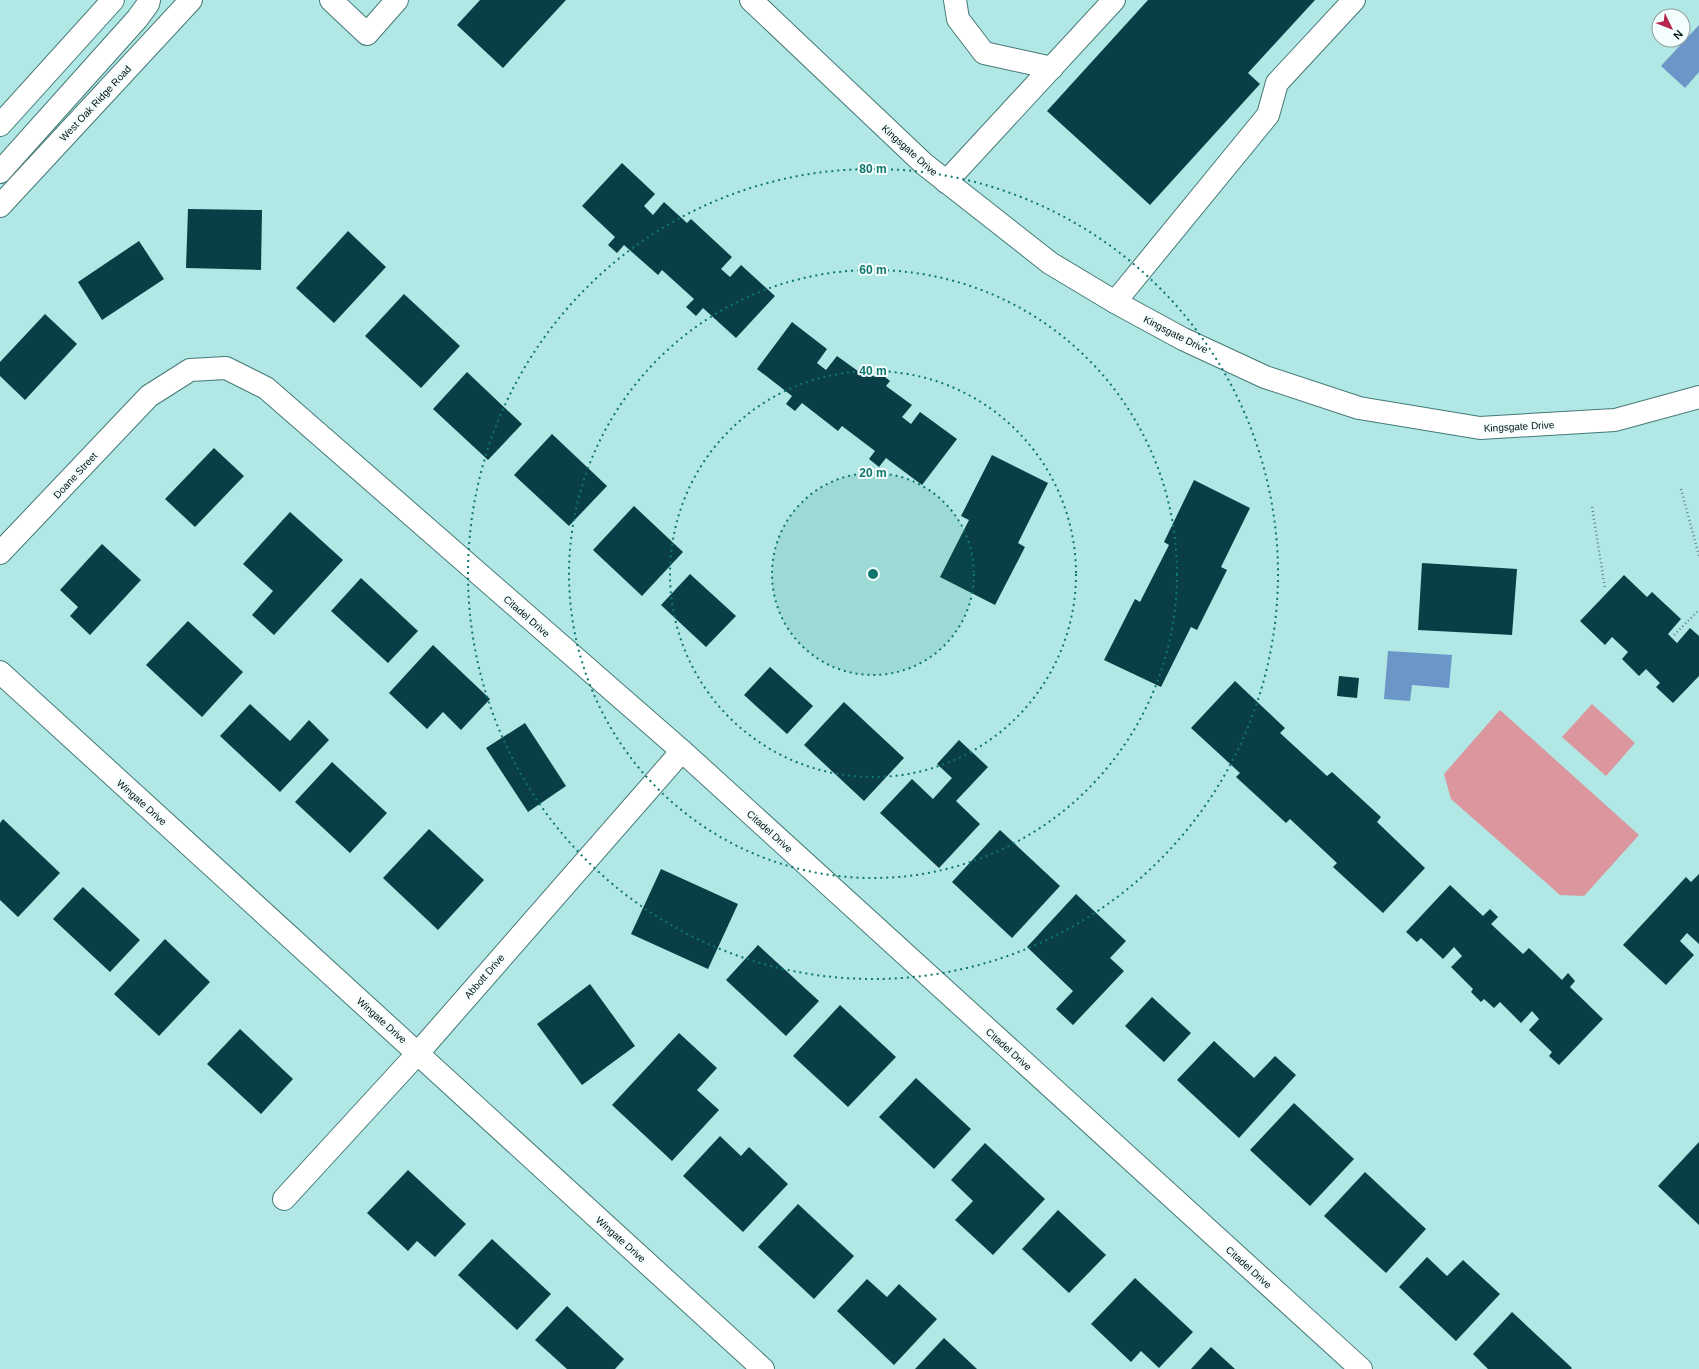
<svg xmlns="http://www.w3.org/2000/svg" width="1699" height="1369" font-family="Arial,sans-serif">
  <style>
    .green { fill: #db969e }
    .water { fill: #6a96c8 }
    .building { fill: #0a3e47 }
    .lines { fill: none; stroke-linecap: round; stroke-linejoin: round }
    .minor-casing { stroke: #457976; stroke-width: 24 }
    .path { stroke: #638886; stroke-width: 2.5; stroke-dasharray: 1 3; stroke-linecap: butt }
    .minor { stroke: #fff; stroke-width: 22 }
    .ring { fill: none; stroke: #0f766e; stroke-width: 2; stroke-dasharray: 2 4 }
    .labels { text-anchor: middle; stroke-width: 4; stroke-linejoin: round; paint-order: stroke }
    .street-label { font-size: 10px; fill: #011; stroke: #f4fefe }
    .centre { fill: #0f766e; stroke: #f4fefe; stroke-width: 2 }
    .ring-label { font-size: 12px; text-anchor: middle; font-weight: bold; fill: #0f766e; stroke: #f4fefe; stroke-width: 4; stroke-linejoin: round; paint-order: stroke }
  </style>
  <rect width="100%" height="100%" fill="#b1e7e4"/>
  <!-- green -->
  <g class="green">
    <polygon points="1592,704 1635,743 1606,776 1562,737"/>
    <polygon points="1500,710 1639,835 1584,896 1560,895 1451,799 1444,774"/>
  </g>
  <!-- water -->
  <g class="water">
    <polygon points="1699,25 1699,72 1685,88 1661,66"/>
    <polygon points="1388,651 1452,655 1449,688 1412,685 1410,701 1384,699"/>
  </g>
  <!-- building -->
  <g class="building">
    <polygon points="480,0 566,0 503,68 457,25"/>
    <polygon points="1148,0 1315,0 1248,73 1260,84 1150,205 1047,111"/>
    <polygon points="622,163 655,194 644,206 653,215 664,202 687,223 691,219 732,257 721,269 730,277 741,265 775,296 736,338 703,308 696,316 686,307 694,299 662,270 658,275 624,245 617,253 608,245 615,237 582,206"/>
    <polygon points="188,209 262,210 261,270 186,268"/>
    <polygon points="348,231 386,267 334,323 296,288"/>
    <polygon points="139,241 164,279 102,320 78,282"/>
    <polygon points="404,294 460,346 421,388 365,336"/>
    <polygon points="45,314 77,344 25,400 0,376 0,362"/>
    <polygon points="792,322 827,349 817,363 826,370 837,356 862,374 864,370 875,377 879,372 890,381 886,386 912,405 902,417 911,424 920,412 957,439 922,485 886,458 879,467 869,459 875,451 842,426 838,431 802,403 795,411 786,404 792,396 757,369"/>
    <polygon points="467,372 522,424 488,460 433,409"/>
    <polygon points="552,434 607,486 569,526 514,475"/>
    <polygon points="214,448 244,476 195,527 165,499"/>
    <polygon points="992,455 1048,483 1018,543 1025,547 995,605 940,577 969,520 961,516"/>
    <polygon points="1194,480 1250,508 1221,567 1227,570 1197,630 1191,627 1161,687 1104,660 1135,599 1140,602 1169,545 1164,542"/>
    <polygon points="634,506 683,552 642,596 593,550"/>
    <polygon points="290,512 343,560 274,635 252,615 273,591 243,564"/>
    <polygon points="102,544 141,580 90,635 70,616 78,607 60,590"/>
    <polygon points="1422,563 1517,569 1512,635 1418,630"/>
    <polygon points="690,574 736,616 706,647 661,605"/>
    <polygon points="1624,575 1647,597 1652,592 1681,619 1668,634 1677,643 1690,628 1699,636 1699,676 1673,703 1656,687 1660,683 1646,669 1639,676 1622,659 1628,652 1612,637 1605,645 1580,621"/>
    <polygon points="361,578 418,631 388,663 331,611"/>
    <polygon points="188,621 243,672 202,717 146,665"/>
    <polygon points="433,645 490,699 461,730 443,712 427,729 389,693"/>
    <polygon points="770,667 813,706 787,734 744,695"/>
    <polygon points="1339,676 1359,678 1357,698 1337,696"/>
    <polygon points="1235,681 1285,728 1280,733 1327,776 1332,772 1381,817 1377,822 1425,868 1383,913 1333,867 1337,863 1290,819 1286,823 1236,777 1240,773 1191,728"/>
    <polygon points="844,702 904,758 864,801 804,745"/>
    <polygon points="250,704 290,741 309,720 329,740 280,792 220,736"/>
    <polygon points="525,723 566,786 528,812 486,748"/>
    <polygon points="959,740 988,767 956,801 980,824 939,868 880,813 912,779 933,799 952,778 937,764"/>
    <polygon points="332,762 387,813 350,853 295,802"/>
    <polygon points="3,819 60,873 18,917 0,900 0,823"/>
    <polygon points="429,829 484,880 438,930 383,878"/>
    <polygon points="1000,830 1060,886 1012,938 952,882"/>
    <polygon points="661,869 738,904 708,969 631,934"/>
    <polygon points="1699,874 1699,944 1687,933 1680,941 1694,955 1666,985 1623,945 1686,877 1691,882"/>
    <polygon points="1450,885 1483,916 1490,909 1498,917 1491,924 1523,954 1529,948 1562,980 1568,973 1575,981 1570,987 1603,1019 1559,1065 1549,1056 1552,1052 1529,1030 1539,1019 1532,1011 1521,1023 1500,1002 1494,1008 1484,999 1481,1002 1471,992 1473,989 1451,967 1462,956 1454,947 1443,959 1421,938 1417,942 1406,932"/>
    <polygon points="83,887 140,940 110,972 53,919"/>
    <polygon points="1076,894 1126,941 1110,958 1124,971 1073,1025 1056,1009 1073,991 1027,947"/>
    <polygon points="165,939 210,982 159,1036 114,994"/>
    <polygon points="758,945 819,1001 786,1036 726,980"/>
    <polygon points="590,984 635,1046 582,1085 537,1024"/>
    <polygon points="1152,997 1191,1033 1164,1062 1125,1026"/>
    <polygon points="840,1005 896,1057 848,1107 793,1056"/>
    <polygon points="240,1029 293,1079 261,1114 207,1064"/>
    <polygon points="679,1033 717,1068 697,1090 719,1110 672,1161 612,1105"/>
    <polygon points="1214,1041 1254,1078 1275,1056 1296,1075 1239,1138 1177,1080"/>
    <polygon points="916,1078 971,1129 934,1169 879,1117"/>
    <polygon points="1294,1103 1354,1159 1310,1206 1250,1150"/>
    <polygon points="720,1136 741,1156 749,1147 788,1184 743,1232 683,1176"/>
    <polygon points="1699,1142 1699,1225 1658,1186"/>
    <polygon points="985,1143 1045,1199 993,1255 955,1220 973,1201 951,1180"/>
    <polygon points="408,1170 466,1224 435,1257 417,1241 408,1251 367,1213"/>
    <polygon points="1365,1172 1426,1229 1386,1273 1324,1216"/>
    <polygon points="798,1204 854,1256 814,1299 758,1247"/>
    <polygon points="1058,1210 1106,1255 1069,1293 1022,1249"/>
    <polygon points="492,1239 551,1294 517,1330 458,1275"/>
    <polygon points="1427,1257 1447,1276 1463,1260 1500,1294 1456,1341 1399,1287"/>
    <polygon points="1135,1278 1193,1332 1159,1368 1141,1351 1131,1362 1091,1324"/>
    <polygon points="867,1279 887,1297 899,1284 937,1319 894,1365 837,1311"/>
    <polygon points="567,1306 624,1359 615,1369 567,1369 535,1340"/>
    <polygon points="1512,1312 1572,1368 1571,1369 1488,1369 1473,1354"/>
    <polygon points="944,1338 977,1369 915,1369"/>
    <polygon points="1211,1347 1235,1369 1191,1369"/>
  </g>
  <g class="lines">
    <!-- minor casing -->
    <g class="minor-casing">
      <g id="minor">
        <polyline points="331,0 367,34 397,0"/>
        <polyline points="751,0 924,164 1050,263 1115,302 1183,339 1265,377 1359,408 1480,428 1615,420 1699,397"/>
        <polyline points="955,0 958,19 984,53 1052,68"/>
        <polyline points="0,125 113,0"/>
        <polyline points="0,172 137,19 148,4 149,0"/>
        <polyline points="946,182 1114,0"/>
        <polyline points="0,206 191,0"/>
        <polyline points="1115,302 1268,115 1277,83 1354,0"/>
        <polyline points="0,553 149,396 190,370 226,368 266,388 682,751 1361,1369"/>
        <polyline points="0,672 763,1369"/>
        <polyline points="284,1199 418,1053 682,751"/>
      </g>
    </g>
    <!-- path -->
    <g class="path">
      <polyline points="1681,489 1699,556"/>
      <polyline points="1592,507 1605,588"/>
      <polyline points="1674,635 1699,610"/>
    </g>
    <!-- minor -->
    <use href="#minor" class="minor"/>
  </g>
  <!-- distance rings -->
  <circle cx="873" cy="574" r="101" fill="#0f766e" fill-opacity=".12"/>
  <g class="ring">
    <circle cx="873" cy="574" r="101"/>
    <circle cx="873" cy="574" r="203"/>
    <circle cx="873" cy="574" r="304"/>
    <circle cx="873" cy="574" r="405"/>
  </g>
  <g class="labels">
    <!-- street labels -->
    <g class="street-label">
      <text transform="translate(95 103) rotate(-47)" y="4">West Oak Ridge Road</text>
      <text transform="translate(910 150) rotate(42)" y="4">Kingsgate Drive</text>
      <text transform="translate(1176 334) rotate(27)" y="4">Kingsgate Drive</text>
      <text transform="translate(1519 426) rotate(-3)" y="4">Kingsgate Drive</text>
      <text transform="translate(75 475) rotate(-47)" y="4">Doane Street</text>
      <text transform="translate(527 616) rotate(41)" y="4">Citadel Drive</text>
      <text transform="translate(142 802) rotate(42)" y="4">Wingate Drive</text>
      <text transform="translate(770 831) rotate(42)" y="4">Citadel Drive</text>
      <text transform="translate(484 976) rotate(-49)" y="4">Abbott Drive</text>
      <text transform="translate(382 1020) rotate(42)" y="4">Wingate Drive</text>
      <text transform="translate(1009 1049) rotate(42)" y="4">Citadel Drive</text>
      <text transform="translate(621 1239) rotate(42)" y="4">Wingate Drive</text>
      <text transform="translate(1249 1267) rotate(42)" y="4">Citadel Drive</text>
    </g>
  </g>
  <circle cx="873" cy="574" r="6" class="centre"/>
  <g class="ring-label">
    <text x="873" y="173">80 m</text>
    <text x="873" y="274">60 m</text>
    <text x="873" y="375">40 m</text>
    <text x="873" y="477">20 m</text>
  </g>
  <!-- north arrow -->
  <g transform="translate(1671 28) rotate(133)"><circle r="19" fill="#f4fefe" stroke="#929f9f"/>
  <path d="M0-3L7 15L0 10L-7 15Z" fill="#b7264c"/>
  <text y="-6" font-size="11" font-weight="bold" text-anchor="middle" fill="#001111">N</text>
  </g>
</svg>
